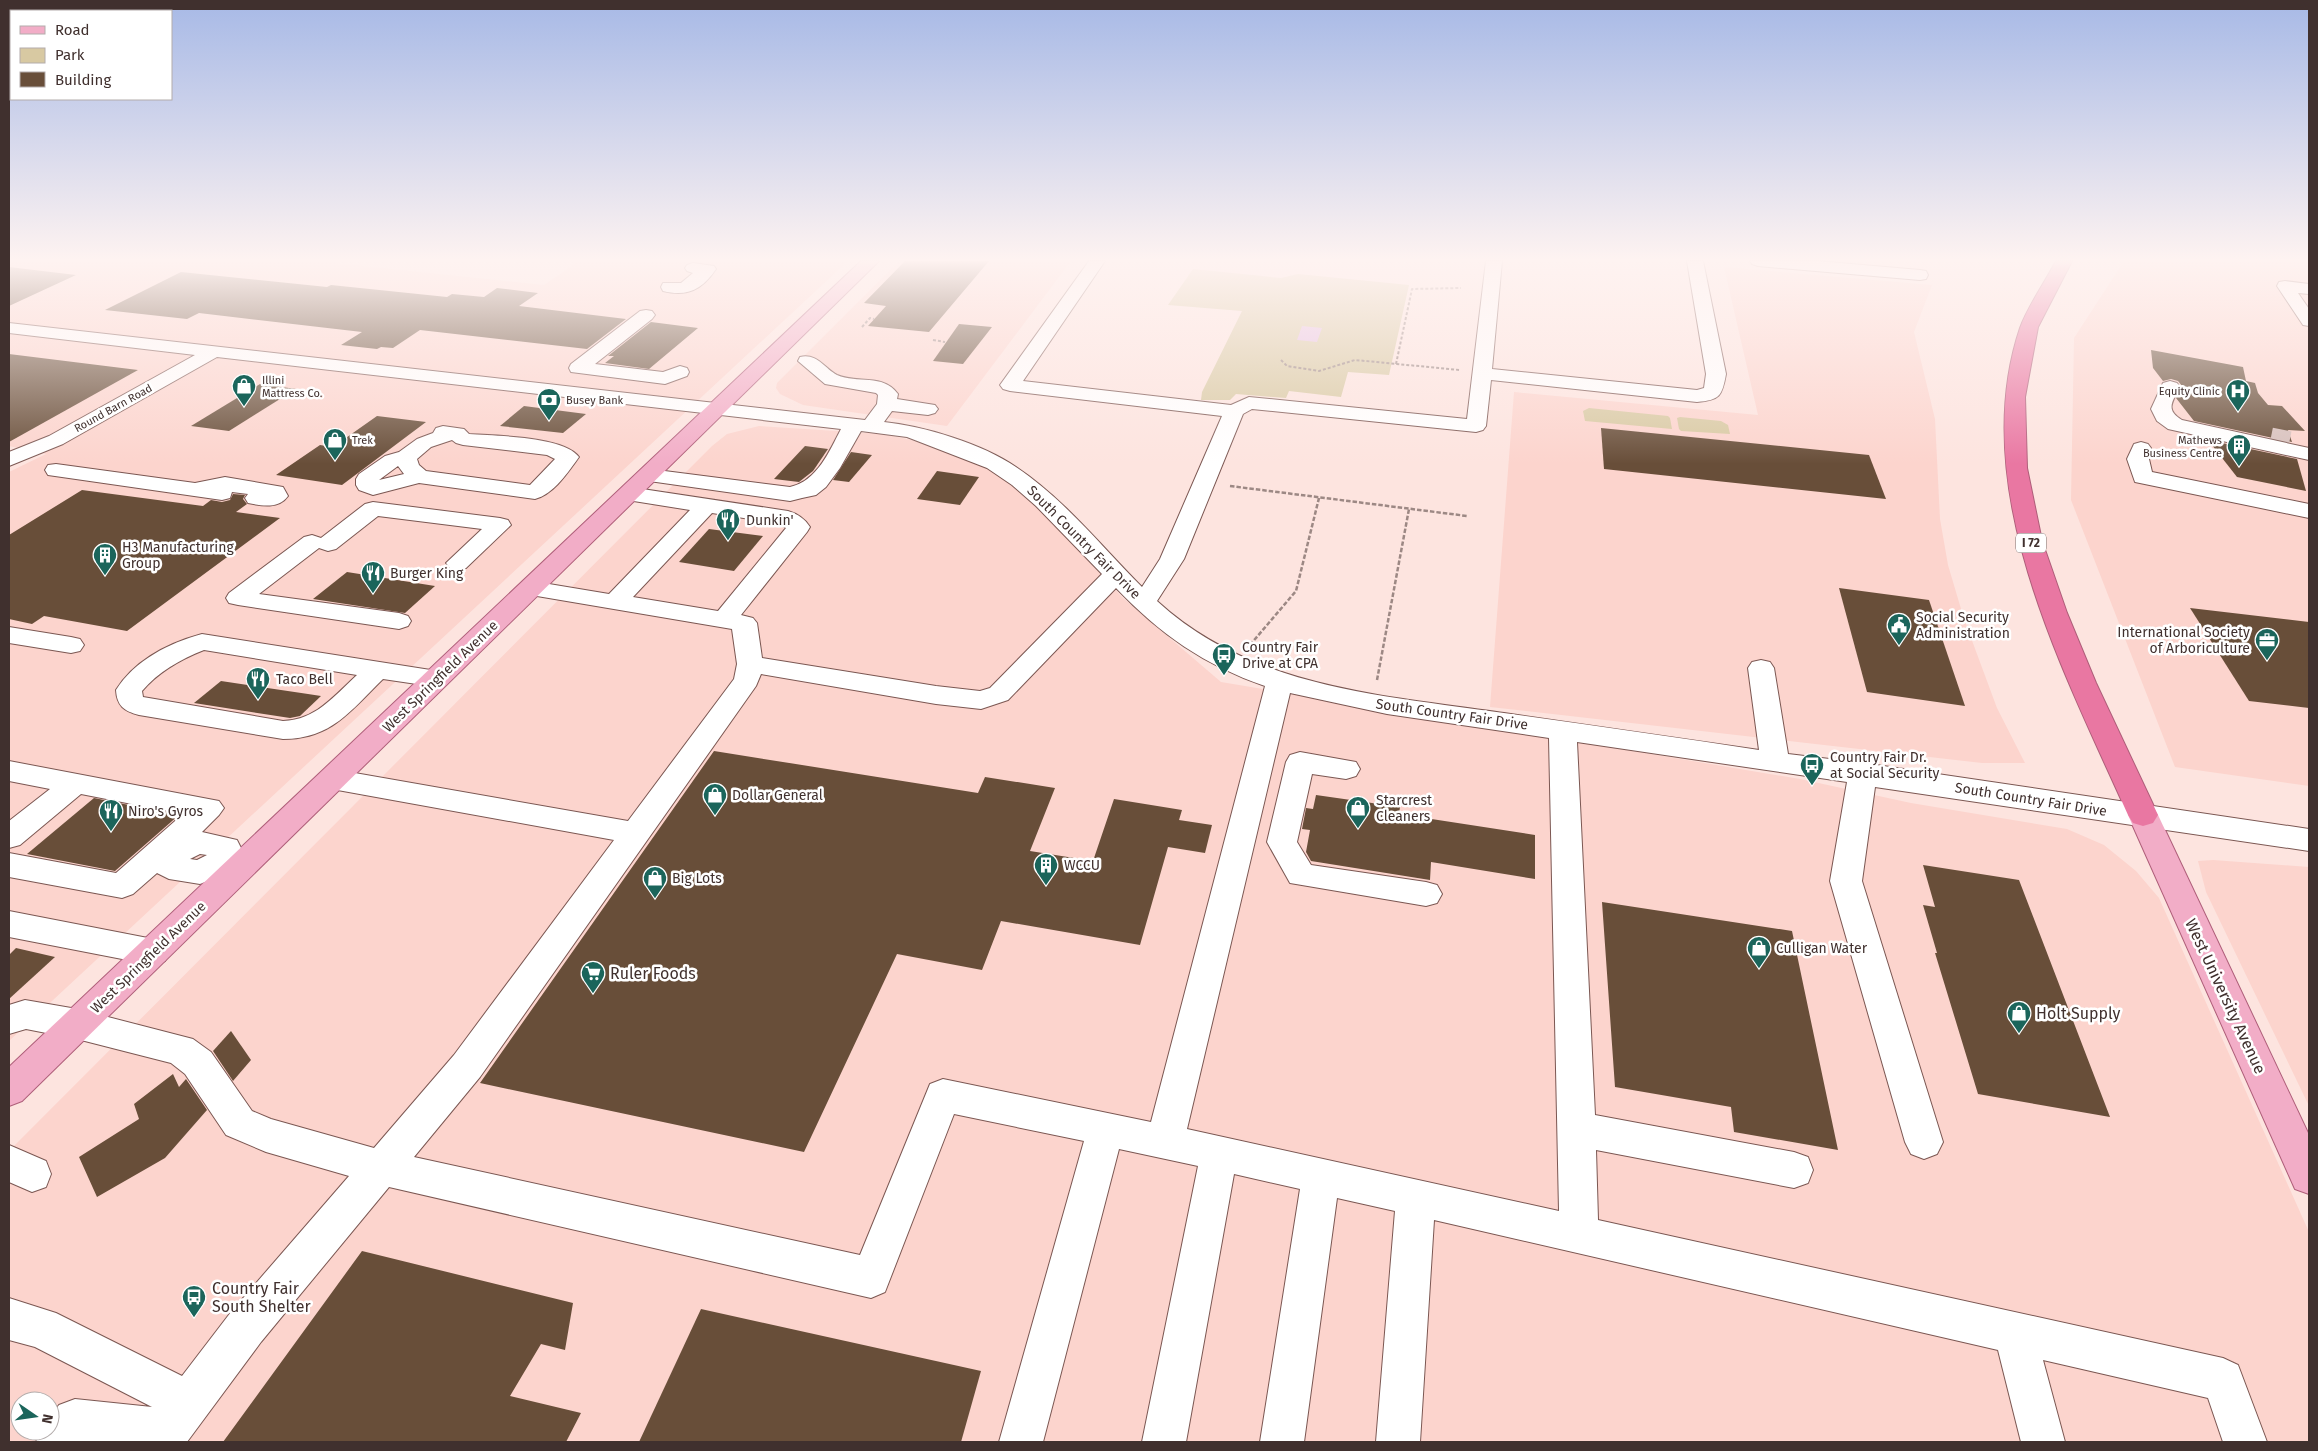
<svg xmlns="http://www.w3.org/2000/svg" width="2318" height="1451" font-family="'Fira Sans',sans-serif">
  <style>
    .built { fill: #fcd4cd; fill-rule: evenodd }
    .green { fill: #d8c9a2 }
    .water { fill: #e5c0e4 }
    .building { fill: #684e39 }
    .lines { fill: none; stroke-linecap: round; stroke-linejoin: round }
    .minor-tunnel { stroke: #d7c0bc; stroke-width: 19; stroke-dasharray: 19 9; stroke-linecap: butt }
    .minor-casing { stroke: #7b5752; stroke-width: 2 }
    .major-casing { stroke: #ae5e79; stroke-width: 2 }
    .highway-casing { stroke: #ae5e79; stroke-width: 2 }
    .path-far1 { stroke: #9c8884; stroke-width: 2; stroke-dasharray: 3 2; stroke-linecap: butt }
    .path { stroke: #9c8884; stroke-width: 2.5; stroke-dasharray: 4.5 2; stroke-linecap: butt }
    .minor { fill: #fff; fill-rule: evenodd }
    .major { fill: #f2adc7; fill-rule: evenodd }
    .highway { fill: #e977a2; fill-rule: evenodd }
    .labels { text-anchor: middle; stroke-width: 5; stroke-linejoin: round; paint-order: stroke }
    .far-poi-label { font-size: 11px; fill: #40302e; stroke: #fff; text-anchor: start }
    .far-street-label { font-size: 11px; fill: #40302e; stroke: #fff }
    .shield { fill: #fff; stroke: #796e6d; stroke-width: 1 }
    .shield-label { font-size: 12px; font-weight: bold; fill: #40302e }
    .poi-label { font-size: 14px; fill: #40302e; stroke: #fff; text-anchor: start }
    .street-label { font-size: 14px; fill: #40302e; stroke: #fff }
    .near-poi-label { font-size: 16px; fill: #40302e; stroke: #fff; text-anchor: start }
    .near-street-label { font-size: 16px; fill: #40302e; stroke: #fff }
  </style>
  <rect width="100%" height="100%" fill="#fde4df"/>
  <!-- built -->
  <g class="built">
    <polygon points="9,261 316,261 544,285 579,261 848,261 9,1041 9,472 46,454 9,446"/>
    <polygon points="899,261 1071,261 947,426 803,405 780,394 776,388 777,383"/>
    <polygon points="2124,261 2309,262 2309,786 2175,767 2071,500 2074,338"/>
    <polygon points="1724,267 1932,285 1914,332 1935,419 1940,519 1948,565 1964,619 1997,708 2025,763 1982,763 1490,707 1514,392 1758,415"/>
    <path d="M759,426L883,434L936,445L990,468L1034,503L1123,598L1221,682L1800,779L1911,803L2067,829L2104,845L2136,871L2159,898L2309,1232V1442H9V1151L712,446L727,434ZM20,1401H50V1431H20Z"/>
    <polygon points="2213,860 2309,867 2309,1106 2206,892 2198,861"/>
  </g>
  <!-- green -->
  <g class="green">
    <polygon points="1193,269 1281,278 1298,274 1409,285 1389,375 1348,372 1341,397 1289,391 1286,398 1236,394 1230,400 1201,400 1202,392 1242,311 1168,305"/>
    <polygon points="1589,408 1668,416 1670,418 1672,429 1585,421 1583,411"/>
    <polygon points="1680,417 1721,421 1728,425 1730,434 1681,431 1679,429 1677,418"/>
  </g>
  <!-- water -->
  <polygon class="water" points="1302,326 1322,328 1317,342 1297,340"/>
  <!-- building -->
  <g class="building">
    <polygon points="905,261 989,261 929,332 868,326 886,306 864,303"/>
    <polygon points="9,267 76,275 9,306"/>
    <polygon points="181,272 327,287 331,285 447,297 452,294 484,297 497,288 538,293 519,306 626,319 587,349 420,330 393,348 381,347 377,349 341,345 362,332 199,313 187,319 105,310"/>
    <polygon points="651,322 698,328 649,369 605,363 614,356 608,356"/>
    <polygon points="959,324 992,327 963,364 933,361"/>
    <polygon points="2151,350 2243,367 2246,381 2255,383 2258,393 2268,405 2282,406 2305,431 2288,430 2292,442 2194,421 2176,398 2182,386 2178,381 2171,379 2163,381 2153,368"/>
    <polygon points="9,354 138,370 9,442"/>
    <polygon points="260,384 296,389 229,431 191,426"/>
    <polygon points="524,406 586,414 563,433 500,426"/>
    <polygon points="377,416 426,422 342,485 276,475 320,445 333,447"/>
    <polygon points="1601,428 1869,455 1886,499 1604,469"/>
    <polygon points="2208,440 2297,459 2306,491 2237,477"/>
    <polygon points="805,446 828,449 813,471 799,482 774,479"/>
    <polygon points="851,452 872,455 849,482 833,480"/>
    <polygon points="937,471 979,477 960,505 917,499"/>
    <polygon points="82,490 203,506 211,500 222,502 230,500 233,494 245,495 243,499 247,504 236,512 280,518 127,631 44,616 32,624 9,619 9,535"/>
    <polygon points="709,529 763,536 734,571 679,562"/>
    <polygon points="347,572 435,586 405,613 313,599"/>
    <polygon points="1839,588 1929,600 1965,706 1867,692"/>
    <polygon points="2190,608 2309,622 2309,708 2249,701"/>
    <polygon points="221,681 308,694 321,696 300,716 290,718 194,703"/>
    <polygon points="714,751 978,793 985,777 1055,788 1030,851 1093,861 1114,799 1182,810 1179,820 1212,825 1205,853 1168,847 1140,945 1001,921 982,970 897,954 804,1152 480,1083"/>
    <polygon points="1316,795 1400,807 1399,814 1535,835 1535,879 1431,862 1430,880 1311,861 1306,852 1310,830 1302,829 1306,808 1313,809"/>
    <polygon points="94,798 179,815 115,871 27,854"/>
    <polygon points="1923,865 2019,880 2110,1117 1978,1094 1935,953 1937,953 1923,905 1935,907"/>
    <polygon points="1602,902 1792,931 1838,1150 1734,1132 1731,1107 1615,1087"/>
    <polygon points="16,948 55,957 9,999 9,955"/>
    <polygon points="231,1031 251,1060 233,1081 213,1051"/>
    <polygon points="173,1074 179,1087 186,1079 207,1110 165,1158 97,1197 79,1157 139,1119 134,1104"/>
    <polygon points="362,1251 573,1303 565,1350 541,1344 510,1396 581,1413 566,1442 223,1442"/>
    <polygon points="701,1309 981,1371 961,1442 639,1442"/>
  </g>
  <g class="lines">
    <!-- minor-tunnel -->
    <polyline class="minor-tunnel" points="2271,437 2296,442"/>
    <!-- minor casing -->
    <g class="minor-casing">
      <g id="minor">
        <path d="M1089,261H1105L1023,381L1231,405L1249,397L1467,419L1486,261H1502L1492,369L1697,390L1704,388L1706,374L1687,261H1703L1726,374C1722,396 1720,400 1697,402L1491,380L1486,426L1483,430L1476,432L1252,409L1243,414L1184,559L1157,601C1253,689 1382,695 1504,713C1589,725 1674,737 1759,750L1748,668L1752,662L1761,660L1770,662L1774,668L1788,754L1863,763L2309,829V851L1875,787L1862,881L1943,1142L1937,1154L1924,1159L1911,1154L1905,1142L1830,881L1847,782L1577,742L1595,1115L1794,1152L1808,1157L1813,1170L1808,1183L1794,1188L1596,1150L1598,1220L2223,1358L2238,1365L2267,1442H2223L2208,1398L2043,1360L2065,1442H2021L1998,1350L1434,1220L1420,1442H1376L1395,1211L1337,1198L1304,1442H1260L1300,1189L1234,1174L1186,1442H1142L1198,1166L1119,1149L1043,1442H999L1084,1141L954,1114L885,1292L871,1298L389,1187L261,1342L187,1442H36L40,1431H50V1417L59,1405L75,1399L152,1407L35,1347L9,1340V1298L56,1313L182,1376L231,1312L349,1176L266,1152L226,1135L185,1074L171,1063L77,1039L26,1029L9,1034V1005L25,1000L77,1009L193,1039L211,1052L252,1111L271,1119L374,1148L454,1055L614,840L332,789L322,786L318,779L322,772L332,769L628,821L734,679L737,664L732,629L531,595L522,593L519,588L522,583L531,581L609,594L690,510L621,499L618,494L621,489L629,487L788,511C798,514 805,519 810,527L807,532L741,615L753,618L757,623L762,658L936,686L980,691L990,688L1102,574L1036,506L1012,485L987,468L907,437L861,431L840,468L826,487L816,495L802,498L790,501L649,481L641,480L638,475L641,470L649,469L790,487C817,481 829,452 841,429L217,357L63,444L9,466V452L49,436L195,355L9,333V323L865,420L877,404L878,395L876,393L825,384L798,361L800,357C817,353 824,368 837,375C857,384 883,373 898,394L897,399L935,405L938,409L935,413L928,415L892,411L884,422C924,426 983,444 1016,467C1064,499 1102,547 1142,587L1160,559L1222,416L1010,391L1003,389L1000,385ZM712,513L781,524L786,528L718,611L633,597ZM1116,588C1160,634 1204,665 1265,686L1151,1122L943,1079L930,1084L860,1255L414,1157L480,1077L756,686L761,674L936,704L981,709L1008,700ZM1290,693L1387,714L1549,738L1559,1211L1187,1129Z"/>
        <polygon points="1750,261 1817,261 1920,270 1926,271 1928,275 1926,279 1920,280 1758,266 1752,264"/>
        <path d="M693,263L714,266L716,269C702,290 687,297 663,291L661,287L663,283H681L693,273L687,271L685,268L687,265Z"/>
        <polygon points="2285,281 2309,284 2309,294 2298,293 2309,309 2309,326 2303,325 2277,286 2279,282"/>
        <polygon points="646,310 652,311 655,315 652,319 595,364 663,372 680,366 687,368 689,372 687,376 665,384 571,372 569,368 571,364 640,311"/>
        <path d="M2170,381L2177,383L2180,387C2172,402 2165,410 2182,420L2309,448V460L2168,429L2157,421L2151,409L2163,383Z"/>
        <path d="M443,426L464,429L469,434C494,436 564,436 579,457C568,472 554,494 535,499L419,483L373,495L359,490L356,485V479L359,474L385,456L399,452L417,439L433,433L436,428ZM452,440L456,443L463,445L547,455L555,459L530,485L426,471L419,465L417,459L431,447ZM398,466L404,474L379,480Z"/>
        <polygon points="2141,442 2148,444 2151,448 2149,459 2152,472 2309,504 2309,518 2135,482 2127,459 2134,444"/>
        <path d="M56,464L195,483L225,477L283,487L288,496C279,509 262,506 248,503L245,498L248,494L232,492L230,498L222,500L48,475L45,470L48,465Z"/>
        <polygon points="373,502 500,518 508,520 511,525 466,568 458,570 450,568 446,563 482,529 378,516 336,549 328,551 319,548 259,594 399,613 408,616 411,621 408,626 399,629 238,605 229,603 226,598 229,593 304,537 312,535 321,538 365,504"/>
        <polygon points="9,627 71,637 80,639 84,645 80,651 71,653 9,643"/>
        <path d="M202,634L437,671L446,673L450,679L446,685L437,687L383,679C351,710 332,739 283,739L139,715C124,711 117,706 116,690C135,660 169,643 202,634ZM204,650L357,675C334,696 316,720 283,721L143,697L142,691C158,672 181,659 204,650Z"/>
        <polygon points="1300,752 1356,762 1360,769 1356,776 1346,779 1312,774 1297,842 1311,865 1426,882 1437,885 1442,894 1437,903 1426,906 1290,883 1267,842 1286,762 1290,755"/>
        <path d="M9,761L219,801L224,808L219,815L202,832L237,840L241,848L239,854L253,858L257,866L253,874L242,878L224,874L200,884L169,879L157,873L133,894L122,898L9,877V853L116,873L183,814L81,794L20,845L9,848V821L50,789L9,781ZM200,854L207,855L197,860L190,859Z"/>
        <polygon points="9,911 153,939 165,943 169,952 165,961 153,965 9,937"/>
        <polygon points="9,1145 46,1161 51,1174 46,1187 32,1192 9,1182"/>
      </g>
    </g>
    <!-- major casing -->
    <g class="major-casing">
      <g id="major">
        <polygon points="861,261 879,261 22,1101 9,1106 9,1067"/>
        <polygon points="2143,804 2153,807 2158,815 2309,1135 2309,1194 2295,1189 2128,815 2133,807"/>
      </g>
    </g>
    <!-- highway casing -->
    <g class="highway-casing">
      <path id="highway" d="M2056,261H2072L2038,327L2025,397L2027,468L2042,541L2067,613L2096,683L2158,815L2153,823L2143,826L2133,823L2128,815C2064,671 1966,489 2020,328C2028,306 2045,282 2056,261Z"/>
    </g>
    <!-- path-far1 -->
    <g class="path-far1">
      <polyline points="862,327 870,318 874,319"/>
      <polyline points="933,340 945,342"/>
      <polyline points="1281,360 1287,366 1319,371 1355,360 1460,370"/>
      <polyline points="1396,364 1412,289 1461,288"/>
    </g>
    <!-- path -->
    <g class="path">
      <polyline points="1230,486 1467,516"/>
      <polyline points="1250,645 1296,591 1319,498"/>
      <polyline points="1377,680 1409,509"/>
    </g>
    <!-- minor -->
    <use href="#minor" class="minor"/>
    <!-- major -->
    <use href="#major" class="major"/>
    <!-- highway -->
    <use href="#highway" class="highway"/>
  </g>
  <!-- sky -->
  <linearGradient id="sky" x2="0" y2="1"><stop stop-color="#a7b9e6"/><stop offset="0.56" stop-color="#fef3f1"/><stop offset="1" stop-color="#fef3f1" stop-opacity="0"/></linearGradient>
  <rect width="2318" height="464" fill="url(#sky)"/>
  <!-- icons -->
  <defs>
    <g id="shop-pin" transform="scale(1.25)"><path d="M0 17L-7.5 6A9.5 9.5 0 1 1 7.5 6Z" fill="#1b655b" stroke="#fff"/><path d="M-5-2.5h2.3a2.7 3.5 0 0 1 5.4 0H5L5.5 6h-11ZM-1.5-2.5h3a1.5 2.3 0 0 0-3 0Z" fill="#fff"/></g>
    <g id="hospital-pin" transform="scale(1.25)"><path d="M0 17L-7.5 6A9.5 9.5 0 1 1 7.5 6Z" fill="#1b655b" stroke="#fff"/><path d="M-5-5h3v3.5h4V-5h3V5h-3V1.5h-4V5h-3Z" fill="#fff"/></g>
    <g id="bank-pin" transform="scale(1.25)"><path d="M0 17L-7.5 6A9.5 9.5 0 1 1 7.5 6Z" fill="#1b655b" stroke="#fff"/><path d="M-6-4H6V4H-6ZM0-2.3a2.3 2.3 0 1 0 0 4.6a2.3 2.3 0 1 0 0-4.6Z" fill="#fff"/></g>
    <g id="building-pin" transform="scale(1.25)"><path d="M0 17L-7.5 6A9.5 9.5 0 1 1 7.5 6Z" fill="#1b655b" stroke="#fff"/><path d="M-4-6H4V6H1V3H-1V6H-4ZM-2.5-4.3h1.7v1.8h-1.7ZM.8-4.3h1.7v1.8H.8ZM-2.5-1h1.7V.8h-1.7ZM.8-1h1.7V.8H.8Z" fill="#fff"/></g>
    <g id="restaurant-pin" transform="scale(1.25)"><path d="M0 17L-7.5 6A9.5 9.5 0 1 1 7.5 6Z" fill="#1b655b" stroke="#fff"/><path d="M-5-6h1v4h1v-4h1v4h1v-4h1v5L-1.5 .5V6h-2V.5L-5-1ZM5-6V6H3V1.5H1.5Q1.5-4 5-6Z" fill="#fff"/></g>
    <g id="civic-pin" transform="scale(1.25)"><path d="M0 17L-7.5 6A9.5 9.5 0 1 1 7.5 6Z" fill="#1b655b" stroke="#fff"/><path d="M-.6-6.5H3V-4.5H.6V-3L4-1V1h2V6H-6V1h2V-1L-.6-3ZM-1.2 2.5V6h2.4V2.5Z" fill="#fff"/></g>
    <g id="office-pin" transform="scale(1.25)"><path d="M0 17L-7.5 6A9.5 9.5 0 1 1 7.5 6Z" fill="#1b655b" stroke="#fff"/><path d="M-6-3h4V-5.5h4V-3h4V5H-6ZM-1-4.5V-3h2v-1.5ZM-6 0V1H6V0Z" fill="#fff"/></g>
    <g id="bus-pin" transform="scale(1.25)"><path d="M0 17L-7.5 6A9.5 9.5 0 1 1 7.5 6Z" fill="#1b655b" stroke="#fff"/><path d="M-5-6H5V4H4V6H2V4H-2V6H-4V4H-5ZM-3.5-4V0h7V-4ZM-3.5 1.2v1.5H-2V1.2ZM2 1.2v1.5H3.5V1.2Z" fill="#fff"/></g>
    <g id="supermarket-pin" transform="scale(1.25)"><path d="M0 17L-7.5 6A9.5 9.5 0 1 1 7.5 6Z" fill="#1b655b" stroke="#fff"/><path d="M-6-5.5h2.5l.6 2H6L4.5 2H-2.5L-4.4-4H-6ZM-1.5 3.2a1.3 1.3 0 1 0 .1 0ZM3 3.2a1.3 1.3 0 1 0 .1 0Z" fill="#fff"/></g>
  </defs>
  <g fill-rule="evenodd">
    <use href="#shop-pin" x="244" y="386"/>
    <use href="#hospital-pin" x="2238" y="391"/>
    <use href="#bank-pin" x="549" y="400"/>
    <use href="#shop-pin" x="335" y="440"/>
    <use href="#building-pin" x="2239" y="446"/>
    <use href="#restaurant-pin" x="728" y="520"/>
    <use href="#building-pin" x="105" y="555"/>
    <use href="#restaurant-pin" x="373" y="573"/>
    <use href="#civic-pin" x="1899" y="625"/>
    <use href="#office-pin" x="2267" y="640"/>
    <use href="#bus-pin" x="1224" y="655"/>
    <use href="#restaurant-pin" x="258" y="679"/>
    <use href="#bus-pin" x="1812" y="765"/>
    <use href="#shop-pin" x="715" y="795"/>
    <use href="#shop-pin" x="1358" y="808"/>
    <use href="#restaurant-pin" x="111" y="811"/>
    <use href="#building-pin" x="1046" y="865"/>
    <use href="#shop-pin" x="655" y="878"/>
    <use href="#shop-pin" x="1759" y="948"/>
    <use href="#supermarket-pin" x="593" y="973"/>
    <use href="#shop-pin" x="2019" y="1013"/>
    <use href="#bus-pin" x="194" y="1297"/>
  </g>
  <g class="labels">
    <!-- far-poi labels -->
    <g class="far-poi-label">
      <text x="262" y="384">Illini<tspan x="262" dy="13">Mattress Co.</tspan></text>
      <text x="2220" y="395" text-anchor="end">Equity Clinic</text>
      <text x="566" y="404">Busey Bank</text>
      <text x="352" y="444">Trek</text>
      <text x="2222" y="444" text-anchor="end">Mathews<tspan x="2222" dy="13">Business Centre</tspan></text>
    </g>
    <!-- far-street labels -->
    <g class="far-street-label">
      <text transform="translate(113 408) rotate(-29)" y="4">Round Barn Road</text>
    </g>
    <!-- shield labels -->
    <rect class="shield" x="2016" y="533.5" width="30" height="19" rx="4"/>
    <g class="shield-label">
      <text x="2031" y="547">I 72</text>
    </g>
    <!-- poi labels -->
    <g class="poi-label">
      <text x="746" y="525">Dunkin'</text>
      <text x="122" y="552">H3 Manufacturing<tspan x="122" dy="16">Group</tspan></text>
      <text x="390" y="578">Burger King</text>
      <text x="1916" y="622">Social Security<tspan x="1916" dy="16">Administration</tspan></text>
      <text x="2250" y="637" text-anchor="end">International Society<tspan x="2250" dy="16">of Arboriculture</tspan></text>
      <text x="1242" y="652">Country Fair<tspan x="1242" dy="16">Drive at CPA</tspan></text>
      <text x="276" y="684">Taco Bell</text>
      <text x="1830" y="762">Country Fair Dr.<tspan x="1830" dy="16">at Social Security</tspan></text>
      <text x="732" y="800">Dollar General</text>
      <text x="1376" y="805">Starcrest<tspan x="1376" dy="16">Cleaners</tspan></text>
      <text x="128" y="816">Niro's Gyros</text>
      <text x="1064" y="870">WCCU</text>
      <text x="672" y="883">Big Lots</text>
      <text x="1776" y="953">Culligan Water</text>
    </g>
    <!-- street labels -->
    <g class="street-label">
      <text transform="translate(1084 542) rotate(45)" y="5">South Country Fair Drive</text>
      <text transform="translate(440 676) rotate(-44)" y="5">West Springfield Avenue</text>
      <text transform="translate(1452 714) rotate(8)" y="5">South Country Fair Drive</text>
      <text transform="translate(2031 799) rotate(9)" y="5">South Country Fair Drive</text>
      <text transform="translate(148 957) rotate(-44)" y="5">West Springfield Avenue</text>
    </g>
    <!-- near-poi labels -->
    <g class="near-poi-label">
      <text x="610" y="979">Ruler Foods</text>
      <text x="2036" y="1019">Holt Supply</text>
      <text x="212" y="1294">Country Fair<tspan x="212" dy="18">South Shelter</tspan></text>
    </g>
    <!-- near-street labels -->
    <g class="near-street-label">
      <text transform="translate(2226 996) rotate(65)" y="6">West University Avenue</text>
    </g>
  </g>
  <!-- border -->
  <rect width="2318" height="1451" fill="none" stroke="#40302e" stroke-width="20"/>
  <!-- legend -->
  <rect x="10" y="10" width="162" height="90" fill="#ffffff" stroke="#b3acab"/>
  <rect x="20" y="26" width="25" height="8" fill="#f2adc7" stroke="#b3acab"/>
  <text x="55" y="35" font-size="15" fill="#40302e">Road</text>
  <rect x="20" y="48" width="25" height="15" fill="#d8c9a2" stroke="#b3acab"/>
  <text x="55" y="60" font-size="15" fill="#40302e">Park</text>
  <rect x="20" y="72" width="25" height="15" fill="#684e39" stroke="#b3acab"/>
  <text x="55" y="85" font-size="15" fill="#40302e">Building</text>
  <!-- north arrow -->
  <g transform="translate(35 1416) rotate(103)"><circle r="24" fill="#ffffff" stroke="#b3acab"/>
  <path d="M0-4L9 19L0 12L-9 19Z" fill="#1b655b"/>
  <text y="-8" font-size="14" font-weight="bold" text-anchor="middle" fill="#40302e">N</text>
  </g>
</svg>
